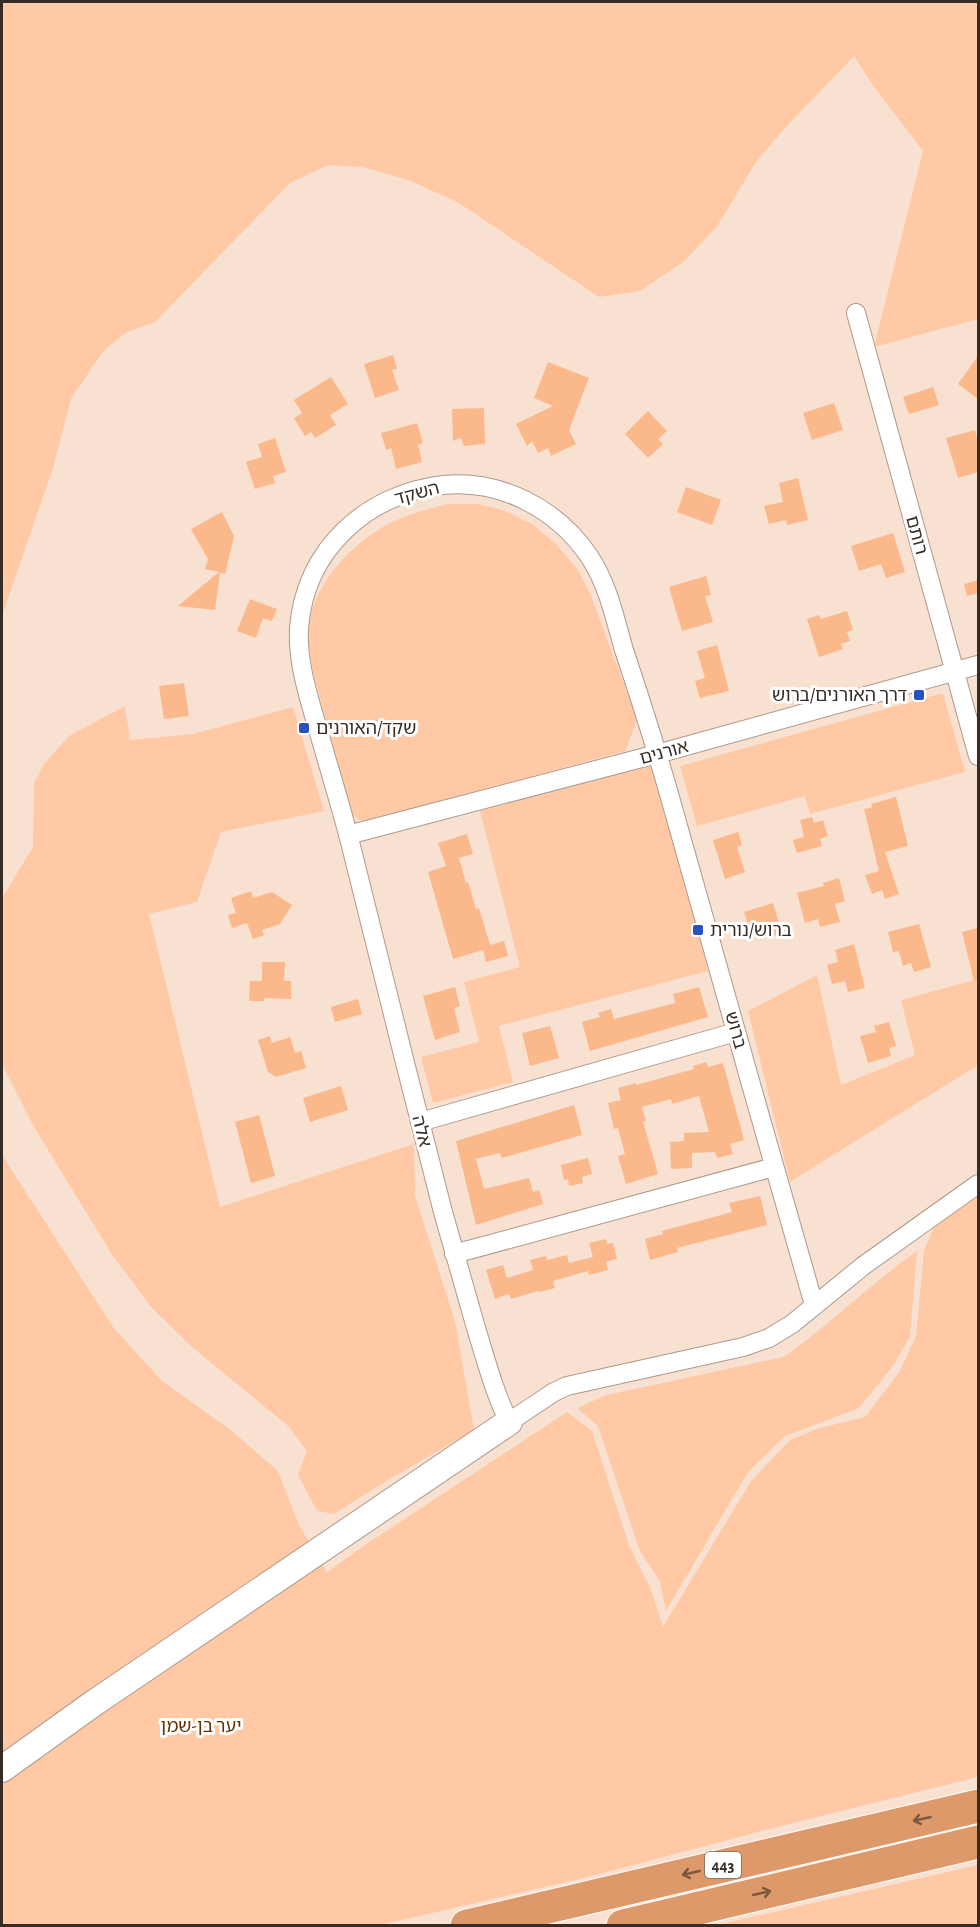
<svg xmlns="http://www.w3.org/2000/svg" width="980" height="1927" font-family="'Alegreya Sans','Noto Sans Hebrew',sans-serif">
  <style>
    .green { fill: #ffc9a6 }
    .building { fill: #fbb88b }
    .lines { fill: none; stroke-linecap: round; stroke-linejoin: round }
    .street-casing { stroke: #ae988a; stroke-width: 20 }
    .secondary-casing { stroke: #ae988a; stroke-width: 28 }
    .highway-casing { stroke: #fff; stroke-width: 35 }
    .street { stroke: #fff; stroke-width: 18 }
    .secondary { stroke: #fff; stroke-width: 26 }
    .highway { stroke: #de996a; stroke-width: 33 }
    .oneway { stroke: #795841 }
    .poi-dot { fill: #2852c0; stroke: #fff; stroke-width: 2 }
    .labels { text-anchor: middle; stroke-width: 6; stroke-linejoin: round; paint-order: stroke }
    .shield { fill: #fff; stroke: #726b67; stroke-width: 1.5 }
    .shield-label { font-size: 16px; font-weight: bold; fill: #352c26 }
    .street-label { font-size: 18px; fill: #352c26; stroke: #fff }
    .poi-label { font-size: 18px; fill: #352c26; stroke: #fff; text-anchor: start }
    .park-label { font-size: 18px; fill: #653102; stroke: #fff }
  </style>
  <rect width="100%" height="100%" fill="#f9e1d2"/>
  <!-- green -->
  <g class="green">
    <polygon points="2,2 978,2 978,319 874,347 923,151 874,87 854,56 784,129 756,162 716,228 683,262 640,291 599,297 459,203 408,180 362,167 328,165 290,183 155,322 127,332 104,350 71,399 53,468 2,616"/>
    <path d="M447,504H477L503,510L532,524L555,543L578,570L591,596L636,716L635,726L625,751L371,820H360L351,814C343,782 334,749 325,717C318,690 305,650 309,623C316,581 353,542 390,523C408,514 428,509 447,504Z"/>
    <polygon points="943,693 965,772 810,814 805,796 697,826 680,766"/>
    <polygon points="125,706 130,740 193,734 293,707 324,811 221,832 197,902 149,914 220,1207 414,1144 415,1196 455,1321 474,1430 383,1483 334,1514 317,1511 298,1475 307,1451 287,1425 193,1348 151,1307 111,1253 34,1127 2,1064 2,898 33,847 34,783 44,764 69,736"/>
    <polygon points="655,765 708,971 499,1026 513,1082 433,1103 421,1057 479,1042 464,982 520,967 480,811"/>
    <polygon points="817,975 841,1085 915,1055 901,1000 978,979 978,1065 790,1182 748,1011"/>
    <polygon points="2,1155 113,1327 162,1381 232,1431 278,1471 299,1525 327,1572 368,1543 567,1412 592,1431 629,1545 651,1590 663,1627 751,1481 790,1440 820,1428 865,1417 900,1371 916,1336 924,1250 936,1223 978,1194 978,1777 789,1824 580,1879 380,1925 2,1925"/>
    <path d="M917,1251L910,1337L893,1366L859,1408L785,1436L748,1472L666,1611L660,1582L639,1549L598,1426L577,1408L607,1395L783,1357C830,1325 870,1284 917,1251Z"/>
    <polygon points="978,1865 978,1925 717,1925"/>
  </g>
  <!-- building -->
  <g class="building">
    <polygon points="393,355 397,369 392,370 399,390 375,398 364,364"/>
    <polygon points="978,356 978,399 958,384"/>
    <polygon points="548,362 589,378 569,430 576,444 551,456 548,448 538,453 532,441 527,446 516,424 553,406 534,398"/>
    <polygon points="331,377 348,404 330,415 336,425 315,438 311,432 305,436 294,418 302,413 294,400"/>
    <polygon points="933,387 939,405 909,414 903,397"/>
    <polygon points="834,403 843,430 812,440 803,413"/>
    <polygon points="484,408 485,444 464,446 461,438 453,441 452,409"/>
    <polygon points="648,411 667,431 658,439 663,444 648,458 625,434"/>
    <polygon points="417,423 423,443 418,445 422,462 396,469 391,448 386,450 381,433"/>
    <polygon points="975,430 978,443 978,472 958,478 946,438"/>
    <polygon points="275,438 286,472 273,476 275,483 255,489 246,462 262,457 258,444"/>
    <polygon points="798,478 808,520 787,525 786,520 769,524 764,506 783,502 779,483"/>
    <polygon points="686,487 721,500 712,525 677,512"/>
    <polygon points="222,512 234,536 225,574 220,573 215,610 178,606 219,572 205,569 208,559 191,529"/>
    <polygon points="893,533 905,572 886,578 881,564 859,571 851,546"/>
    <polygon points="706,576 711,595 705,596 713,622 682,631 669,587"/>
    <polygon points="978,580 978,593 967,596 964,584"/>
    <polygon points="250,599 277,609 272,621 263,618 256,638 237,631"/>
    <polygon points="847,611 853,630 847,632 850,641 841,644 843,649 819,657 807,619 819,615 821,619"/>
    <polygon points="717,645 729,691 700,698 695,681 705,678 697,651"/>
    <polygon points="184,683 189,716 164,719 159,686"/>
    <polygon points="896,797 908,846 885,852 899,894 885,899 882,890 872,894 865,875 879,871 864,809 872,808 871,804"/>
    <polygon points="812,817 814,823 823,820 828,836 820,839 822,846 797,853 793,840 804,837 800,820"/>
    <polygon points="738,832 742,845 737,847 745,872 725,879 713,840"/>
    <polygon points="467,834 473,854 459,858 466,883 468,882 476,909 479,908 490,945 504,941 508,956 486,962 483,950 453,959 428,872 446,866 438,843"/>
    <polygon points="839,878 845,901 835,904 840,922 820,927 818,919 805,923 797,893 824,886 823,883"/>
    <polygon points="251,891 253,898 272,892 292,905 280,924 262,930 264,935 253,939 247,923 232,928 228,915 236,913 231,898"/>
    <polygon points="773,903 782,933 760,940 756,926 749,928 744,912"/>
    <polygon points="919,924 931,967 914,972 911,963 903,966 899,951 893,952 888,932"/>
    <polygon points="978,928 978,980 974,981 962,932"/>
    <polygon points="854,944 865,988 848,992 845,981 832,984 827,965 838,962 835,950"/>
    <polygon points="262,962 285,962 284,981 291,981 291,999 264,998 264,1001 249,1001 250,981 262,981"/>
    <polygon points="455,987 460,1006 454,1008 460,1032 435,1040 423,996"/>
    <polygon points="699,987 708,1017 590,1051 582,1022 600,1017 598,1013 611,1009 614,1019 675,1003 673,994"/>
    <polygon points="358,999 362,1014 335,1022 331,1007"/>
    <polygon points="889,1022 896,1046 889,1048 891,1056 868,1063 860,1036 876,1032 874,1026"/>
    <polygon points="550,1026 559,1058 530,1066 522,1033"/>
    <polygon points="270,1036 272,1043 290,1037 295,1053 301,1051 306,1068 276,1077 268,1072 258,1040"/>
    <polygon points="706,1062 708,1067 723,1063 744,1140 730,1144 733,1154 717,1158 715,1152 692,1153 692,1168 671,1169 670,1142 684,1141 684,1133 709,1132 699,1096 672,1104 671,1099 642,1107 646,1121 643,1122 658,1174 626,1184 618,1156 625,1154 618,1128 614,1129 608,1103 621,1100 618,1088 636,1083 636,1085 694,1069 693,1066"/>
    <polygon points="341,1086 348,1110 310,1122 303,1098"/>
    <polygon points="574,1105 582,1135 502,1158 500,1153 476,1159 484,1189 529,1178 533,1192 539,1190 543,1204 476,1225 456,1141"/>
    <polygon points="259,1115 275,1176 251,1183 235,1122"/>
    <polygon points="588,1158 592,1174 582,1177 583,1183 569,1186 568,1179 564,1180 561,1165"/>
    <polygon points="760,1196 767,1225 677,1248 678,1252 650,1260 645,1239 663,1234 662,1231 732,1212 729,1203"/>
    <polygon points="606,1239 607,1244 613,1243 617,1259 606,1262 608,1270 589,1275 588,1271 553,1281 555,1288 539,1292 538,1291 511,1299 509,1294 495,1299 486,1270 503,1265 507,1278 533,1270 530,1260 546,1256 547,1260 567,1255 569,1263 593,1257 589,1243"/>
  </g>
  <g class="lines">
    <!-- street casing -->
    <g class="street-casing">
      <g id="street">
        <polyline points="856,313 978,756"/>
        <polyline points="348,835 657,754 978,665"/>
        <polyline points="420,1122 736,1032"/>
        <polyline points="454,1254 774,1167"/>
        <path d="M814,1305C765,1135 717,964 669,794C655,745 640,698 624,650C615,619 608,584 589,556C557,509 501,479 443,485C367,494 305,549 299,628C297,661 308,695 317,726C328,765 340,803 350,842C381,965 411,1089 443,1212C454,1251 465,1289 476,1328C486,1360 494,1392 509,1422L554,1392L567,1386L743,1347L769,1338L792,1324L863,1266L978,1184"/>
      </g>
    </g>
    <!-- secondary casing -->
    <g class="secondary-casing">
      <polyline id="secondary" points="2,1769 94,1703 509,1422"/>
    </g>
    <!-- highway casing -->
    <g class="highway-casing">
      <g id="highway">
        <polyline points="467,1926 978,1806"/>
        <polyline points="623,1926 978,1842"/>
      </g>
    </g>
    <!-- street -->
    <use href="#street" class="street"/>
    <!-- secondary -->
    <use href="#secondary" class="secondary"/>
    <!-- highway -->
    <use href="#highway" class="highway"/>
  </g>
  <!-- one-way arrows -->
  <defs><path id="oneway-shaft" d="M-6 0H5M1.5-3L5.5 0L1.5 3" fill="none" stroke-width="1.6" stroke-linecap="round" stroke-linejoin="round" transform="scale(1.5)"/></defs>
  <g class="oneway">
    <use href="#oneway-shaft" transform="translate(922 1819) rotate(167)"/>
    <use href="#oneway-shaft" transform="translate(691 1873) rotate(167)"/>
    <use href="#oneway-shaft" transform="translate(762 1893) rotate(-13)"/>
  </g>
  <!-- markers -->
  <g class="poi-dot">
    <rect x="913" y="689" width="12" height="12" rx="3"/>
    <rect x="298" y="722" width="12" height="12" rx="3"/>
    <rect x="692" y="924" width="12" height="12" rx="3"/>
  </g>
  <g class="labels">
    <!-- shield labels -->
    <rect class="shield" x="705" y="1852" width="36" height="26" rx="4.5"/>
    <g class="shield-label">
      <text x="723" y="1871">443</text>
    </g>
    <!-- street labels -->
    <g class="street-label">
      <text transform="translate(417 493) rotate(-15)" y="6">השקד</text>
      <text transform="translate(917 535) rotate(75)" y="6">רותם</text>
      <text transform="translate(664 752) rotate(-15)" y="6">אורנים</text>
      <text transform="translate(736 1030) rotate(74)" y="6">ברוש</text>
      <text transform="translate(422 1131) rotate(76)" y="6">אלה</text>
    </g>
    <!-- poi labels -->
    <g class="poi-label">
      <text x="907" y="701" text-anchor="end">דרך האורנים/ברוש</text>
      <text x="316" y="734">שקד/האורנים</text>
      <text x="710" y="936">ברוש/נורית</text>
    </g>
    <!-- park labels -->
    <g class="park-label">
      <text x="201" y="1732">יער בן-שמן</text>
    </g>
  </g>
  <!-- border -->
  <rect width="980" height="1927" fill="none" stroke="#352c26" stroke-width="6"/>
</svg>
